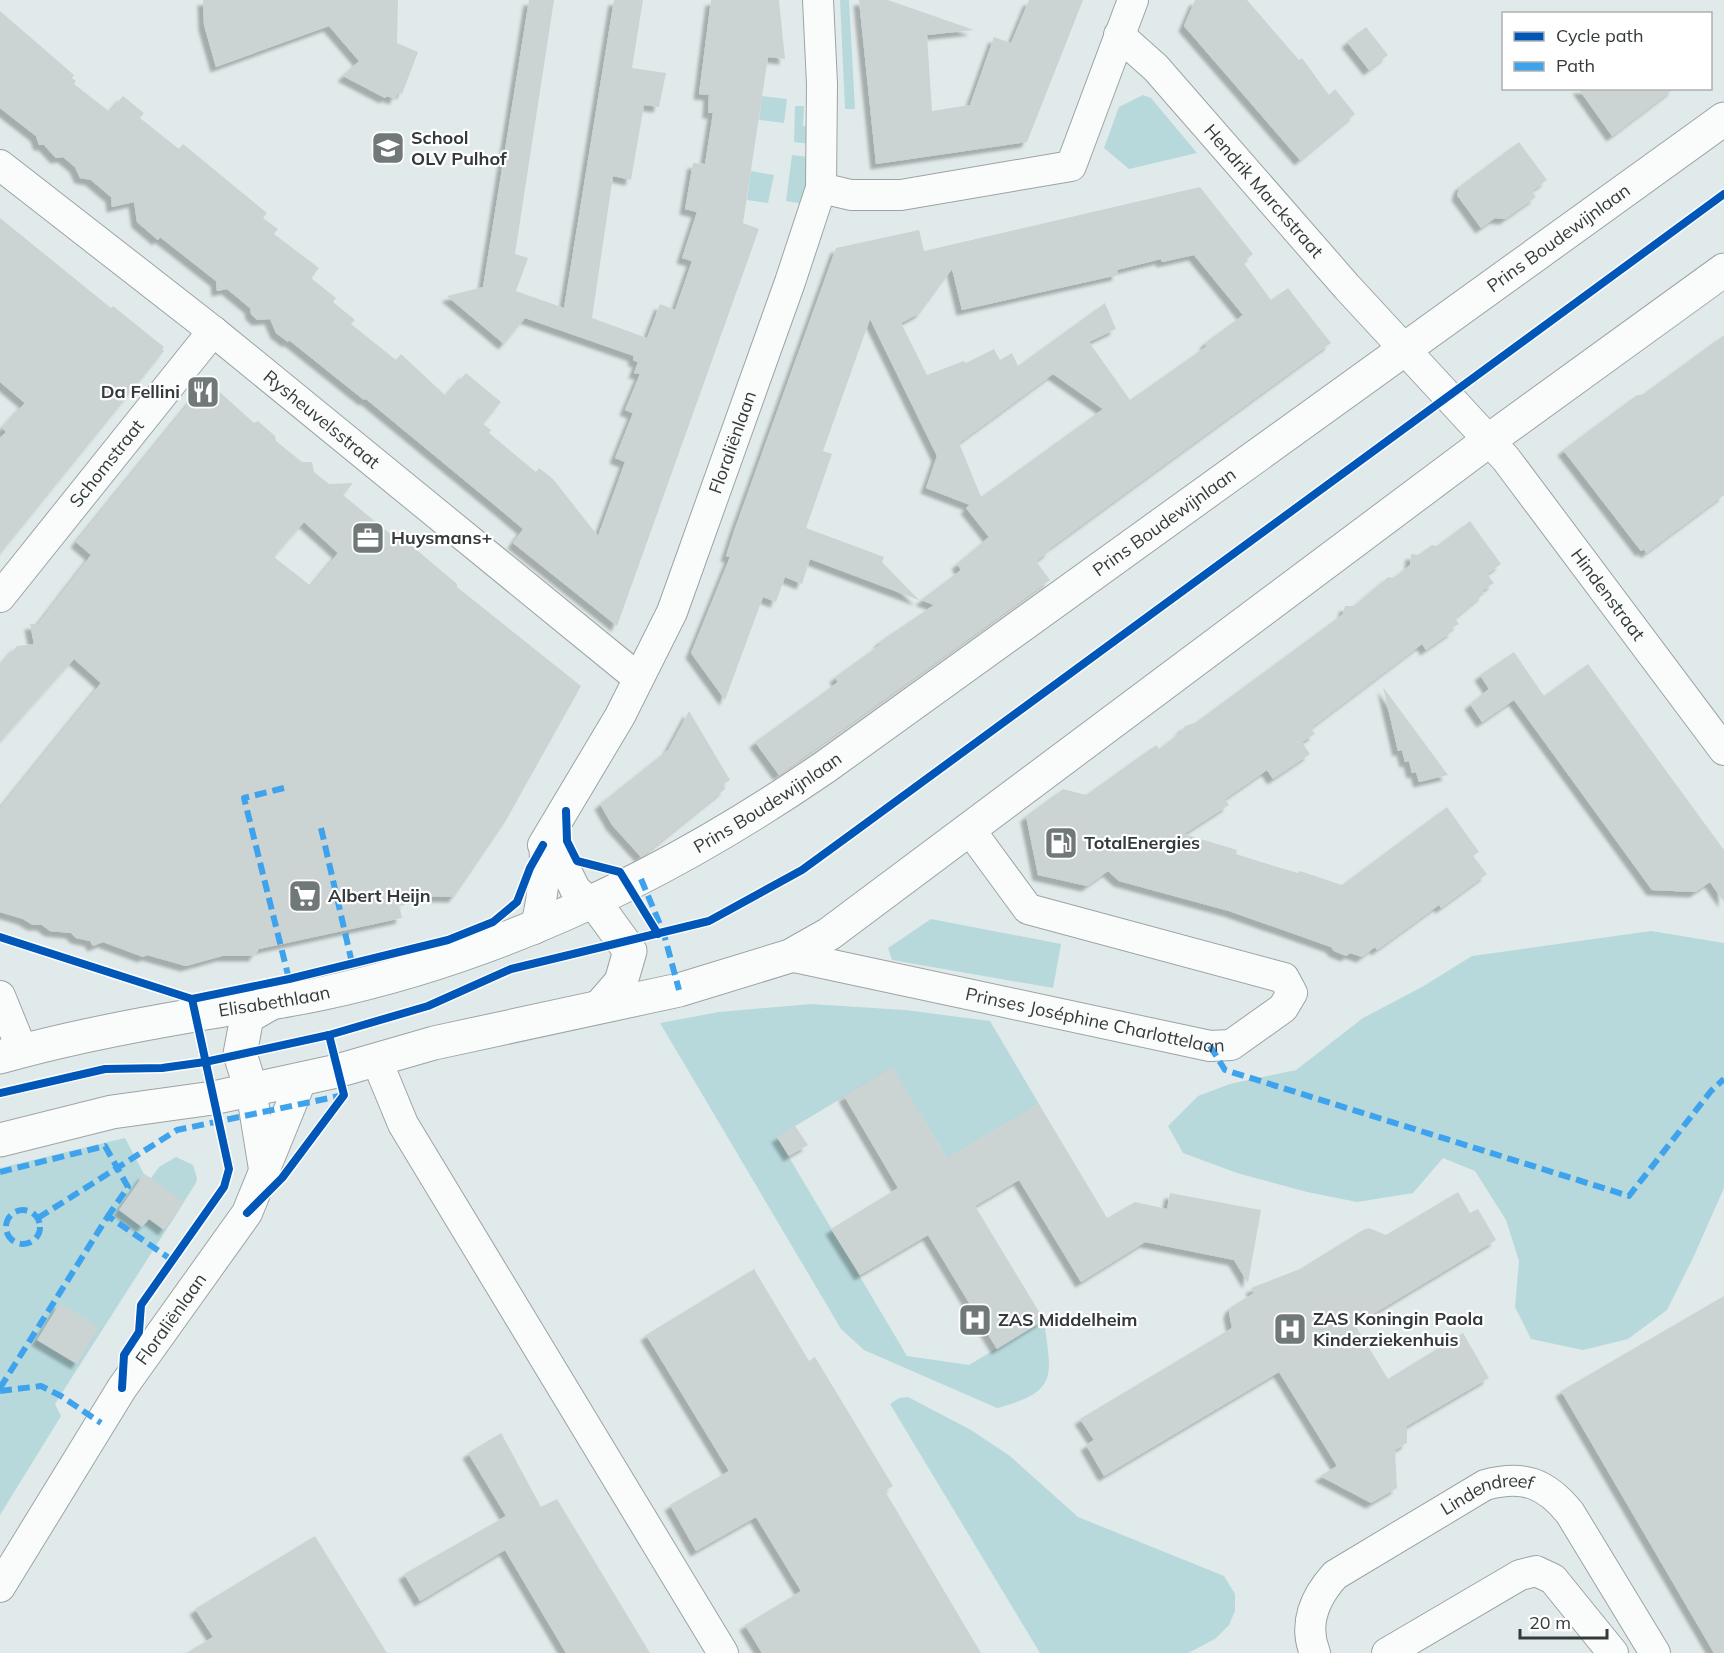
<svg xmlns="http://www.w3.org/2000/svg" width="1724" height="1653" font-family="Mulish,sans-serif">
  <style>
    .green { fill: #b7d9dc }
    .building { fill: #ccd3d3; fill-rule: evenodd; filter: url(#shadow) }
    .lines { fill: none; stroke-linecap: round; stroke-linejoin: round }
    .minor-casing { stroke: #9da3a3; stroke-width: 32 }
    .major-casing { stroke: #9da3a3; stroke-width: 35 }
    .minor { stroke: #fafcfc; stroke-width: 30 }
    .major { stroke: #fafcfc; stroke-width: 33 }
    .quiet { stroke: #3ea3ec; stroke-width: 6; stroke-dasharray: 12 6; stroke-linecap: butt }
    .cycleway-casing { stroke: #fff; stroke-width: 11 }
    .cycleway { stroke: #0057b8; stroke-width: 8 }
    .labels { text-anchor: middle; stroke-width: 4.5; stroke-linejoin: round; paint-order: stroke }
    .poi-label { font-size: 18px; font-weight: bold; fill: #343a3b; stroke: #fff; text-anchor: start }
    .street-label { font-size: 18px; fill: #343a3b; stroke: #fff }
  </style>
  <defs>
    <filter id="shadow"><feDropShadow dx="-5.5" dy="5.5" stdDeviation="1.5" flood-color="#0004"/></filter>
  </defs>
  <rect width="100%" height="100%" fill="#e1eaea"/>
  <!-- green -->
  <g class="green">
    <polygon points="840,0 849,0 855,109 845,109"/>
    <polygon points="1143,95 1151,98 1197,153 1129,169 1104,148 1119,107"/>
    <polygon points="762,96 787,99 784,123 759,120"/>
    <polygon points="795,106 804,106 803,126 811,126 810,144 794,142"/>
    <polygon points="792,155 809,157 803,204 786,201"/>
    <polygon points="751,171 774,175 768,203 747,200"/>
    <polygon points="931,919 1061,944 1053,988 892,960 888,948"/>
    <polygon points="1651,931 1724,943 1724,1188 1693,1258 1667,1310 1628,1339 1583,1350 1531,1339 1515,1307 1519,1261 1506,1220 1475,1171 1443,1158 1413,1193 1357,1202 1307,1192 1237,1173 1183,1153 1168,1126 1198,1096 1230,1084 1296,1070 1363,1018 1422,987 1472,956"/>
    <path d="M811,1004L905,1010L990,1021L1039,1104L947,1158L892,1068L777,1137L907,1356L969,1365L1044,1320C1051,1376 1060,1391 997,1408L864,1350L841,1329L660,1023L719,1012Z"/>
    <polygon points="125,1138 144,1174 151,1178 159,1167 176,1157 193,1165 197,1178 196,1183 55,1404 61,1416 0,1515 0,1168"/>
    <polygon points="908,1397 971,1430 1010,1456 1078,1517 1224,1576 1235,1594 1235,1611 1229,1625 1215,1639 1188,1653 1040,1653 890,1404 899,1398"/>
  </g>
  <!-- building -->
  <g class="building">
    <polygon points="203,0 398,0 397,43 418,52 402,94 398,92 395,99 387,96 385,98 343,76 359,61 329,26 216,67 204,25"/>
    <polygon points="529,0 554,0 515,254 528,258 516,291 564,308 614,0 643,0 632,68 666,73 659,107 644,105 631,180 613,176 592,318 647,338 660,304 675,310 692,261 682,258 697,212 685,209 693,163 705,164 713,113 708,113 709,95 699,94 711,0 779,0 785,59 768,57 743,223 759,229 617,626 513,543 523,529 503,512 366,399 364,400 289,340 288,342 276,333 270,319 257,320 251,314 250,308 227,289 217,291 216,281 160,237 158,240 137,222 134,202 112,207 111,197 91,180 80,178 75,167 63,157 56,158 44,145 39,145 36,136 0,108 0,11 74,75 72,78 76,81 74,84 110,112 123,96 144,113 140,118 179,149 183,144 267,213 263,218 278,229 274,234 319,268 311,278 336,298 333,302 355,320 351,324 396,360 401,354 446,396 466,373 501,402 483,424 491,430 489,433 536,472 539,468 553,479 598,536 625,462 615,458 633,413 625,410 640,374 634,373 638,362 633,360 634,356 525,318 504,344 447,296 483,287"/>
    <polygon points="859,0 888,0 974,30 927,35 932,111 970,105 994,37 1011,43 1029,0 1083,0 1027,142 876,164"/>
    <polygon points="1195,0 1247,0 1299,60 1302,58 1329,95 1335,89 1355,114 1300,160 1184,26"/>
    <polygon points="1366,27 1388,55 1369,70 1347,42"/>
    <polygon points="1578,88 1675,88 1612,136"/>
    <polygon points="1519,142 1547,180 1532,191 1536,197 1505,219 1495,218 1481,228 1457,195 1460,186"/>
    <path d="M1200,187L1253,254L1243,262L1271,300L1288,288L1331,343L1049,549L1050,551L1036,561L1050,580L779,775L755,742L838,682L835,677L881,644L879,642L934,605L921,600L961,570L957,564L989,537L966,508L970,505L926,488L937,456L870,319L823,451L832,454L806,528L884,557L882,562L919,600L810,559L802,584L785,577L776,602L763,597L725,700L691,653L730,557L726,556L734,531L836,248L919,230L924,251ZM1194,255L1243,315L1205,343L1207,346L1130,400L1089,342L1116,329L1105,303L1018,366L1012,353L1000,360L994,349L966,363L964,361L927,375L901,323L920,313L952,269L962,310L1118,275L1117,270L1161,259L1162,262ZM1053,374L1103,409L981,497L959,443Z"/>
    <polygon points="0,218 111,308 113,306 164,347 162,349 164,351 0,554 0,438 6,432 2,428 25,403 0,382"/>
    <polygon points="1724,335 1724,495 1646,553 1644,549 1641,551 1563,450 1637,395 1642,395"/>
    <path d="M213,386L254,423L258,421L275,436L276,441L302,462H312L314,472L329,484L353,483L343,495L394,537L396,534L412,546L457,584V587L581,686L505,822L454,897L403,896L405,905L399,906L402,918L259,949L254,956H222L186,966L147,955L143,957L103,942L93,946L90,941L76,938L71,933L50,931L42,925H33L23,919L0,912V808L101,683L74,659L0,742V665L17,646L34,644L30,624H38L91,555L76,542L202,387ZM304,522L338,553L311,586L274,557Z"/>
    <polygon points="1470,521 1501,564 1487,574 1494,583 1482,591 1484,594 1455,618 1459,624 1452,628 1453,631 1426,650 1422,644 1311,728 1315,734 1302,742 1310,754 1273,779 1267,770 1225,799 1229,805 1184,834 1237,850 1236,854 1261,862 1298,873 1300,871 1342,885 1447,807 1479,852 1473,856 1487,874 1441,908 1439,905 1377,950 1375,947 1362,957 1350,953 1346,956 1334,951 1331,947 1229,911 1119,881 1108,871 1087,886 1038,875 1026,816 1063,789 1086,795 1156,745 1159,749 1180,733 1185,726 1195,723 1343,614 1345,606 1354,606 1388,577 1393,578 1410,565 1411,554 1418,555 1432,545 1437,546"/>
    <polygon points="1514,652 1544,696 1588,664 1724,850 1724,902 1710,882 1695,892 1652,890 1514,700 1482,722 1470,704 1489,689 1480,675"/>
    <polygon points="1383,687 1434,756 1448,775 1419,782 1416,772 1412,773 1409,761 1405,762 1402,750 1398,751"/>
    <polygon points="689,711 730,780 724,784 725,789 641,857 612,825 600,804 668,750"/>
    <polygon points="892,1067 947,1158 1039,1104 1107,1218 1135,1202 1167,1209 1170,1193 1261,1210 1248,1283 1234,1260 1145,1242 1081,1282 1019,1180 975,1206 1044,1320 997,1349 928,1235 860,1275 831,1229 898,1188 844,1096"/>
    <polygon points="795,1126 808,1145 789,1156 777,1137"/>
    <polygon points="144,1174 184,1202 164,1230 149,1219 142,1227 119,1210"/>
    <polygon points="1458,1192 1470,1213 1478,1209 1496,1240 1355,1325 1388,1379 1463,1333 1489,1378 1407,1426 1407,1443 1395,1450 1397,1488 1371,1503 1320,1476 1337,1466 1279,1372 1104,1476 1086,1445 1094,1440 1080,1419 1232,1328 1229,1313 1231,1307 1254,1293 1251,1288 1300,1269 1363,1230 1369,1228 1386,1235"/>
    <polygon points="754,1269 809,1361 815,1357 893,1486 885,1491 981,1653 762,1653 745,1625 801,1591 756,1517 696,1551 670,1505 729,1471 646,1335"/>
    <polygon points="1724,1296 1724,1653 1714,1653 1561,1391"/>
    <polygon points="60,1303 99,1327 77,1364 37,1340"/>
    <polygon points="501,1433 541,1507 557,1499 650,1653 566,1653 505,1550 420,1601 404,1574 506,1516 468,1453"/>
    <polygon points="315,1536 387,1653 186,1653 213,1637 195,1609"/>
  </g>
  <g class="lines">
    <!-- minor casing -->
    <g class="minor-casing">
      <g id="minor">
        <path id="s1" d="M1119,35L1156,68L1347,287L1506,459L1724,750"/>
        <path id="s2" d="M0,165L213,331L638,678"/>
        <polyline points="821,188 851,195 901,195 1071,166 1133,0"/>
        <path id="s3" d="M0,597L213,331"/>
        <polyline points="547,853 560,858 575,889 590,903"/>
        <path id="s4" d="M534,929C540,916 549,857 543,845L620,716L672,612L790,282L821,188L822,84L818,0"/>
        <path id="s5" d="M790,956L1210,1046L1231,1045L1283,1008L1292,993L1284,978L1028,909L970,830"/>
        <polyline points="0,996 22,1050"/>
        <polyline points="377,1061 403,1124 723,1653"/>
        <polyline points="251,1089 264,1169"/>
        <path id="s6" d="M0,1587L122,1388L247,1213L302,1078"/>
        <path id="s7" d="M1315,1653C1303,1624 1315,1597 1335,1575L1485,1485C1523,1475 1545,1482 1570,1513L1655,1653"/>
        <polyline points="1387,1653 1520,1575 1536,1571 1553,1579 1613,1653"/>
      </g>
    </g>
    <!-- major casing -->
    <g class="major-casing">
      <g id="major">
        <polyline points="590,903 601,911 630,951 621,982 601,1005"/>
        <path id="s8" d="M0,1057C63,1039 130,1026 195,1015C237,1007 279,1003 320,994C504,955 671,873 825,767L1724,119"/>
        <polyline points="251,1089 240,1054 247,1017 268,1005"/>
        <polyline points="0,1140 112,1112 213,1098 337,1071 434,1043 679,990 790,956 829,934 1488,441 1724,270"/>
      </g>
    </g>
    <!-- minor -->
    <use href="#minor" class="minor"/>
    <!-- major -->
    <use href="#major" class="major"/>
    <!-- quiet -->
    <g class="quiet">
      <polyline points="284,788 244,798 289,979"/>
      <polyline points="321,828 352,963"/>
      <polyline points="641,879 664,934 679,990"/>
      <polyline points="1210,1046 1225,1070 1629,1196 1711,1091 1724,1079"/>
      <polyline points="0,1172 105,1146 128,1187 108,1216"/>
      <circle cx="23" cy="1227" r="17"/>
      <polyline points="38,1218 177,1130 344,1095"/>
      <polyline points="0,1388 108,1216 172,1260"/>
      <polyline points="0,1391 41,1386 61,1396 101,1423"/>
    </g>
    <!-- cycleway casing -->
    <g class="cycleway-casing">
      <g id="cycleway">
        <polyline points="566,811 567,841 577,861 620,872 658,934"/>
        <polyline points="0,937 192,999 289,979 448,940 493,922 517,902 530,868 543,845"/>
        <polyline points="0,1093 105,1069 162,1068 205,1062 329,1035 428,1006 511,969 709,921 802,870 850,835 1724,194"/>
        <polyline points="247,1213 282,1178 344,1095 329,1035"/>
        <polyline points="122,1388 124,1355 139,1332 141,1305 224,1187 229,1169 192,999"/>
      </g>
    </g>
    <!-- cycleway -->
    <use href="#cycleway" class="cycleway"/>
  </g>
  <!-- icons -->
  <defs>
    <g id="school-square" transform="scale(1.725)"><rect x="-9" y="-9" width="18" height="18" rx="4" fill="#717878" stroke="#fff"/><path d="M0-5L7-2L0 1L-7-2ZM-4 1L0 2.5L4 1V4Q0 6-4 4Z" fill="#fff"/></g>
    <g id="restaurant-square" transform="scale(1.725)"><rect x="-9" y="-9" width="18" height="18" rx="4" fill="#717878" stroke="#fff"/><path d="M-5-6h1v4h1v-4h1v4h1v-4h1v5L-1.5 .5V6h-2V.5L-5-1ZM5-6V6H3V1.5H1.5Q1.5-4 5-6Z" fill="#fff"/></g>
    <g id="office-square" transform="scale(1.725)"><rect x="-9" y="-9" width="18" height="18" rx="4" fill="#717878" stroke="#fff"/><path d="M-6-3h4V-5.5h4V-3h4V5H-6ZM-1-4.5V-3h2v-1.5ZM-6 0V1H6V0Z" fill="#fff"/></g>
    <g id="fuel-square" transform="scale(1.725)"><rect x="-9" y="-9" width="18" height="18" rx="4" fill="#717878" stroke="#fff"/><path d="M-5.5-6h7V0h2V4h1.3V-2.5L3-4.5l.8-.8L6-3V5H2.5V1h-1V6h-7ZM-4.2-4.7v3.2H.2V-4.7Z" fill="#fff"/></g>
    <g id="supermarket-square" transform="scale(1.725)"><rect x="-9" y="-9" width="18" height="18" rx="4" fill="#717878" stroke="#fff"/><path d="M-6-5.5h2.5l.6 2H6L4.5 2H-2.5L-4.4-4H-6ZM-1.5 3.2a1.3 1.3 0 1 0 .1 0ZM3 3.2a1.3 1.3 0 1 0 .1 0Z" fill="#fff"/></g>
    <g id="hospital-square" transform="scale(1.725)"><rect x="-9" y="-9" width="18" height="18" rx="4" fill="#717878" stroke="#fff"/><path d="M-5-5h3v3.5h4V-5h3V5h-3V1.5h-4V5h-3Z" fill="#fff"/></g>
  </defs>
  <g fill-rule="evenodd">
    <use href="#school-square" x="388" y="148"/>
    <use href="#restaurant-square" x="203" y="392"/>
    <use href="#office-square" x="368" y="538"/>
    <use href="#fuel-square" x="1061" y="843"/>
    <use href="#supermarket-square" x="305" y="896"/>
    <use href="#hospital-square" x="975" y="1320"/>
    <use href="#hospital-square" x="1290" y="1329"/>
  </g>
  <g class="labels">
    <!-- poi labels -->
    <g class="poi-label">
      <text x="411" y="144">School<tspan x="411" dy="21">OLV Pulhof</tspan></text>
      <text x="180" y="398" text-anchor="end">Da Fellini</text>
      <text x="391" y="544">Huysmans+</text>
      <text x="1084" y="849">TotalEnergies</text>
      <text x="328" y="902">Albert Heijn</text>
      <text x="1313" y="1325">ZAS Koningin Paola<tspan x="1313" dy="21">Kinderziekenhuis</tspan></text>
      <text x="998" y="1326">ZAS Middelheim</text>
    </g>
    <!-- street labels -->
    <g class="street-label">
      <text dy="6" stroke="none"><textPath href="#s1" startOffset="213">Hendrik Marckstraat</textPath></text>
      <text dy="6" stroke="none"><textPath href="#s8" startOffset="1788">Prins Boudewijnlaan</textPath></text>
      <text dy="6" stroke="none"><textPath href="#s2" startOffset="410">Rysheuvelsstraat</textPath></text>
      <text dy="6" stroke="none"><textPath href="#s4" startOffset="532">Floraliënlaan</textPath></text>
      <text dy="6" stroke="none"><textPath href="#s3" startOffset="171">Schomstraat</textPath></text>
      <text dy="6" stroke="none"><textPath href="#s8" startOffset="1302">Prins Boudewijnlaan</textPath></text>
      <text dy="6" stroke="none"><textPath href="#s1" startOffset="744">Hindenstraat</textPath></text>
      <text dy="6" stroke="none"><textPath href="#s8" startOffset="816">Prins Boudewijnlaan</textPath></text>
      <text dy="6" stroke="none"><textPath href="#s8" startOffset="280">Elisabethlaan</textPath></text>
      <text dy="6" stroke="none"><textPath href="#s5" startOffset="312">Prinses Joséphine Charlottelaan</textPath></text>
      <text dy="6" stroke="none"><textPath href="#s6" startOffset="318">Floraliënlaan</textPath></text>
      <text dy="6" stroke="none"><textPath href="#s7" startOffset="260">Lindendreef</textPath></text>
    </g>
  </g>
  <!-- legend -->
  <rect x="1502" y="12" width="210" height="78" fill="#ffffff" stroke="#aeb0b1" stroke-width="1.5"/>
  <rect x="1514" y="32" width="30" height="9" fill="#0057b8" stroke="#aeb0b1" stroke-width="1.5"/>
  <text x="1556" y="42" font-size="18" fill="#343a3b">Cycle path</text>
  <rect x="1514" y="62" width="30" height="9" fill="#3ea3ec" stroke="#aeb0b1" stroke-width="1.5"/>
  <text x="1556" y="72" font-size="18" fill="#343a3b">Path</text>
  <!-- scale -->
  <path d="M1520 1629v9h87v-9" fill="none" stroke="#343a3b" stroke-width="3"/>
  <text x="1529" y="1629" font-size="18" fill="#343a3b" stroke="#ffffff" stroke-width="4.5" paint-order="stroke">20 m</text>
</svg>
